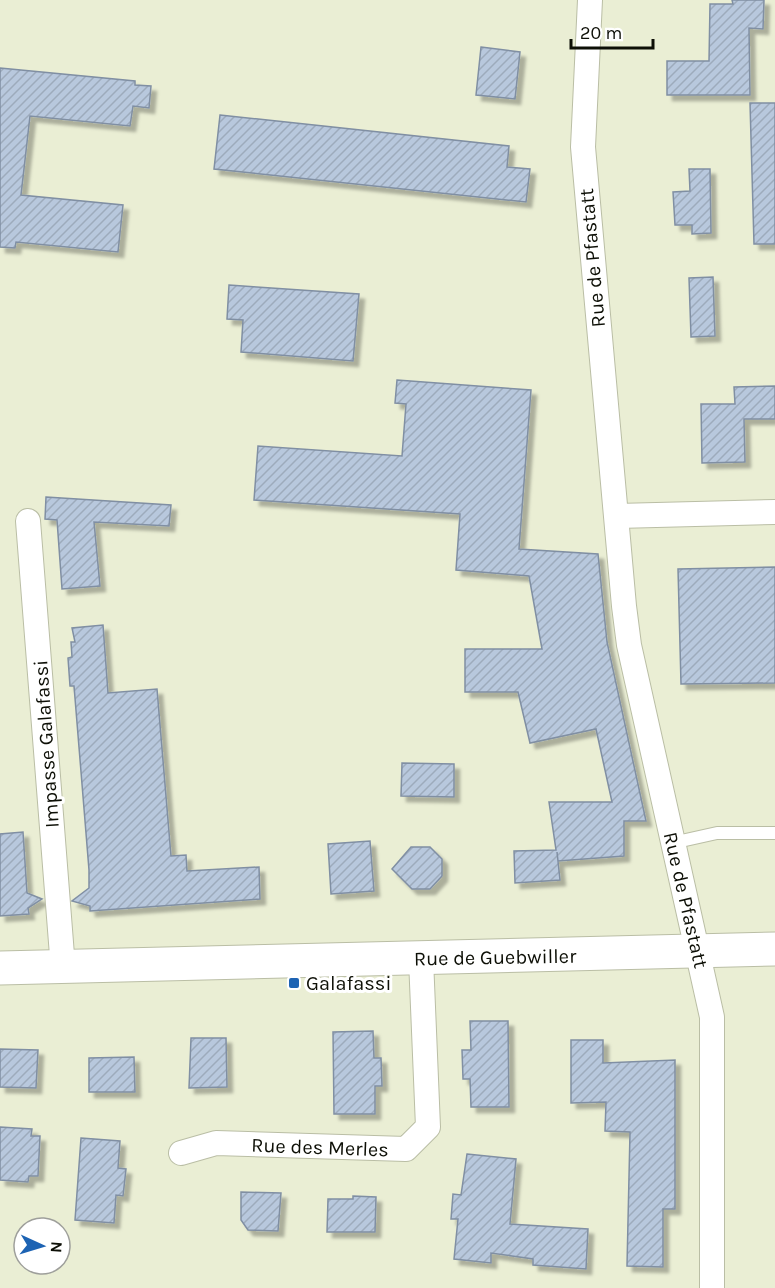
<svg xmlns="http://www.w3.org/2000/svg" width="775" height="1288" font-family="Karla,sans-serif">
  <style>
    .building { fill: url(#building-hatch); stroke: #808fa3; stroke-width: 1.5; filter: url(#shadow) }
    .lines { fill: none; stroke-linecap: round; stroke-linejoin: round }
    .lane-casing { stroke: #babea5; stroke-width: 14 }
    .street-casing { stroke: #babea5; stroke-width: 26 }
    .secondary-casing { stroke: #babea5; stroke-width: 35 }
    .lane { stroke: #fff; stroke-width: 12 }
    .street { stroke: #fff; stroke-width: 24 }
    .secondary { stroke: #fff; stroke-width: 33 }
    .poi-dot { fill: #1d63b3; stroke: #fff; stroke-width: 2 }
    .labels { text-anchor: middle; stroke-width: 6; stroke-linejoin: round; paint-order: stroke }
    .street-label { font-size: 20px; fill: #0d0f06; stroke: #fff }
    .poi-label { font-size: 20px; fill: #0d0f06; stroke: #fff; text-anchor: start }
  </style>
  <defs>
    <pattern id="building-hatch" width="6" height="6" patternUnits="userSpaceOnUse" patternTransform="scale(1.5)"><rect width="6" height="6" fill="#b8c8dd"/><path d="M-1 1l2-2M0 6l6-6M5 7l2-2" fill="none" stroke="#9dabbc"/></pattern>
    <filter id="shadow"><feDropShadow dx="5.5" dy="5.5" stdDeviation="1.5" flood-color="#0004"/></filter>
  </defs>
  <rect width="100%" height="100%" fill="#eaeed4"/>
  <!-- building -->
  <g class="building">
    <polygon points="732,0 764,0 763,29 749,28 750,95 667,95 667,61 709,61 710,4 733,4"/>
    <polygon points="481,47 520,52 515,99 476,95"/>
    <polygon points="0,68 135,81 135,85 151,86 149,108 133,106 130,126 30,116 21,195 123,205 118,252 16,242 15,248 0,247"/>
    <polygon points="750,103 775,103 775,244 754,244"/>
    <polygon points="220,115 509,146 507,167 530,169 526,202 214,169"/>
    <polygon points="689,169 710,169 711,233 692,234 692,225 675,225 673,192 690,191"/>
    <polygon points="713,277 715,336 691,337 689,278"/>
    <polygon points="229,285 359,294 353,361 241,352 243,320 227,319"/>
    <polygon points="397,380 531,390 519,549 598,554 607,642 646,821 624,821 624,856 558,861 557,852 560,880 515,883 514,851 556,850 549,802 612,802 596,729 530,743 518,692 465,692 465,649 542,649 529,576 456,570 460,514 254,500 258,446 402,456 406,404 395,403"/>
    <polygon points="775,386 775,419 744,419 745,462 702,463 701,404 735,404 734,387"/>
    <polygon points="46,497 171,505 169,526 94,522 100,586 62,589 57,520 45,519"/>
    <polygon points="775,567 775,683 681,684 678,569"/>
    <polygon points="103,625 108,693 157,689 171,856 186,855 187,871 259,867 260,899 90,911 90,906 72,901 89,888 89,870 74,686 70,686 68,658 72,657 71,642 75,642 72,628"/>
    <polygon points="402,763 454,764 454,797 401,796"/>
    <polygon points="23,832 27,893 42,899 28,908 29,914 0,916 0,834"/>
    <polygon points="370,841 374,891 331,894 328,844"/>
    <polygon points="411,847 430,847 442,859 442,876 430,889 412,889 392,869"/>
    <polygon points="470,1021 508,1021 509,1107 471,1107 470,1079 463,1079 462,1050 471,1050"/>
    <polygon points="373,1031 374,1058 381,1058 382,1086 375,1086 375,1114 334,1114 333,1032"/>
    <polygon points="191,1038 226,1038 227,1087 189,1088"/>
    <polygon points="571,1040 603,1040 603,1063 675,1060 675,1209 663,1209 663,1267 627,1266 630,1132 605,1131 606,1102 571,1103"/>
    <polygon points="0,1049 38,1050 36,1088 0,1087"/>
    <polygon points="134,1057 135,1092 89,1092 89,1058"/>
    <polygon points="0,1127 32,1129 31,1136 40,1136 38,1176 29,1176 28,1182 0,1180"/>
    <polygon points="81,1138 120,1141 118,1168 126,1169 123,1196 116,1195 114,1223 75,1220"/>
    <polygon points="467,1154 516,1159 510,1224 588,1229 586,1269 533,1265 533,1259 491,1253 491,1263 454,1259 458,1219 451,1219 453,1194 461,1195"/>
    <polygon points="241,1192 281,1193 278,1231 248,1230 241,1220"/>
    <polygon points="353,1196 376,1197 375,1232 327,1232 328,1199 353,1199"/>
  </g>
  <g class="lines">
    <!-- lane casing -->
    <g class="lane-casing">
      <polyline id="lane" points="672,843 717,833 775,833"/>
    </g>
    <!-- street casing -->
    <g class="street-casing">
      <g id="street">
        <polyline points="590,0 583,147 624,606 629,645 712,1017 712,1288"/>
        <polyline points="617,516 775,512"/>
        <polyline points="28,521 63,968"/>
        <polyline points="181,1153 216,1143 406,1149 428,1127 421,959"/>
      </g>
    </g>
    <!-- secondary casing -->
    <g class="secondary-casing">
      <polyline id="secondary" points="0,968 775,949"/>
    </g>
    <!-- lane -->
    <use href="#lane" class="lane"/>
    <!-- street -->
    <use href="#street" class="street"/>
    <!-- secondary -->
    <use href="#secondary" class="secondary"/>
  </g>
  <!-- markers -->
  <rect class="poi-dot" x="288" y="977" width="12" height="12" rx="3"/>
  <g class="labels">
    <!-- street labels -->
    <g class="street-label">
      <text transform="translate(592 258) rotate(-95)" y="7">Rue de Pfastatt</text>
      <text transform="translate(46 744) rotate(-94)" y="7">Impasse Galafassi</text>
      <text transform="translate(686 900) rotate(77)" y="7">Rue de Pfastatt</text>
      <text transform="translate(495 957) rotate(-1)" y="7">Rue de Guebwiller</text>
      <text transform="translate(320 1147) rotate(2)" y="7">Rue des Merles</text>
    </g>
    <!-- poi labels -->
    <g class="poi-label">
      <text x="306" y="990">Galafassi</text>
    </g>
  </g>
  <!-- north arrow -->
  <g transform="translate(42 1246) rotate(94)"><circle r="28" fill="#ffffff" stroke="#9e9f9b" stroke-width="1.5"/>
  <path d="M0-4.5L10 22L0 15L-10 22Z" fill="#1d63b3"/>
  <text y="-9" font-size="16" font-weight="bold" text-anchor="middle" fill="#0d0f06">N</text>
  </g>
  <!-- scale -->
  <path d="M571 39v9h82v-9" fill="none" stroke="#0d0f06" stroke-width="3"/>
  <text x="580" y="39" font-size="18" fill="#0d0f06" stroke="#ffffff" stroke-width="4.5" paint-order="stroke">20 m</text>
</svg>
